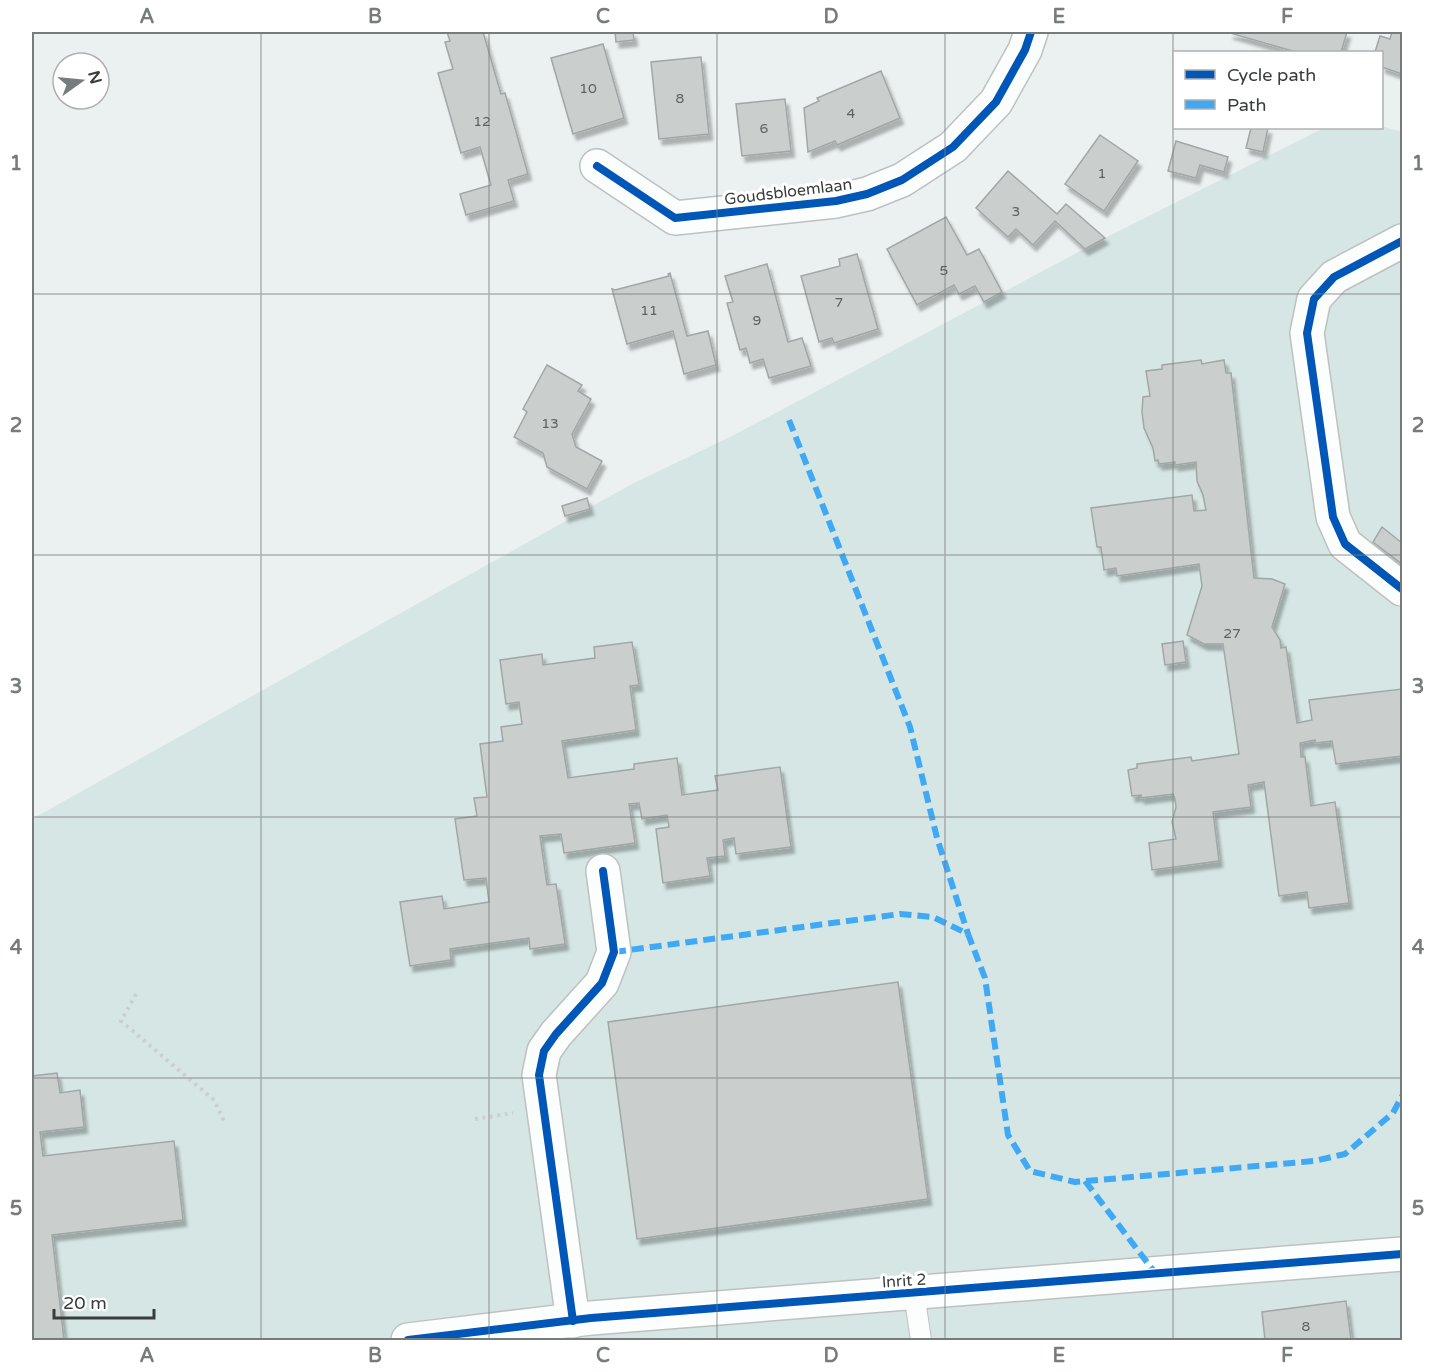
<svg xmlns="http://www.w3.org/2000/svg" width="1434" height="1372" font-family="'Varela Round',sans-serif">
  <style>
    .built { fill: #d6e6e4 }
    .building { fill: #cacfce; stroke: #a1a7a6; stroke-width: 1.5; filter: url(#shadow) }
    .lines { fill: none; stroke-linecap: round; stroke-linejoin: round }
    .service-casing { stroke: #bcc2c1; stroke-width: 22 }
    .minor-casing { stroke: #bcc2c1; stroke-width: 36 }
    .path { stroke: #cccfcf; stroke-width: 4; stroke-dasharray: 3 4.5; stroke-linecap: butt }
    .service { stroke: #fcfdfd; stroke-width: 20 }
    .minor { stroke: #fcfdfd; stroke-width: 33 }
    .quiet { stroke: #3fa9f5; stroke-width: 6; stroke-dasharray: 12 6; stroke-linecap: butt }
    .cycleway-casing { stroke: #fff; stroke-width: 11 }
    .cycleway { stroke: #0057b8; stroke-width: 8 }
    .grid { fill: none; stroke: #767c7b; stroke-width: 1.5; stroke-opacity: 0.55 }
    .labels { text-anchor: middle; stroke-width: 6; stroke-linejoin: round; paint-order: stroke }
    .number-label { font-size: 14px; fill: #5c6260 }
    .street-label { font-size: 16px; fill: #383d3c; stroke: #fff }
    .neatline { fill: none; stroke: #767c7b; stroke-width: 2 }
    .grid-label { font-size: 20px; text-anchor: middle; font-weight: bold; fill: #767c7b }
  </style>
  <defs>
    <filter id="shadow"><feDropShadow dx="3.5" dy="6" stdDeviation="1.5" flood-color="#0004"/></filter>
  </defs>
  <rect width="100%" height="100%" fill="#eaf1f0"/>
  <!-- built -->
  <polygon class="built" points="1382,126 1402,132 1402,1340 32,1340 32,819 632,484 734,435 1105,238 1324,128 1382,128"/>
  <!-- building -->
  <g class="building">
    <polygon points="447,32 483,32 501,94 505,93 528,174 508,180 514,201 466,215 460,194 491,185 480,147 461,153 438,73 453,69 445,42 450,41"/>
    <polygon points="615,32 633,32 634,40 616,42"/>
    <polygon points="1230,32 1347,32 1341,52 1296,52 1230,33"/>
    <polygon points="1392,32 1402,32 1402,74 1382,67 1382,52 1375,52 1380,36 1390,39"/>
    <polygon points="603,44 624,118 573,134 551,58"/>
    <polygon points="701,57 709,134 659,139 651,62"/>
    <polygon points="881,71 900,118 837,145 835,141 808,152 804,108 819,101 817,98"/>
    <polygon points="785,99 791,151 742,156 736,104"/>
    <polygon points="1251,128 1268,128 1263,152 1246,148"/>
    <polygon points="1100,135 1138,161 1104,211 1065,184"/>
    <polygon points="1176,141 1228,157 1224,172 1200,165 1196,178 1168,171"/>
    <polygon points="1008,171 1057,214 1066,204 1105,238 1085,249 1055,221 1033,245 1016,229 1008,237 976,208"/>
    <polygon points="946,217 967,255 979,249 1002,292 984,302 975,286 959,294 954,285 917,305 887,249"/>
    <polygon points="857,254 878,329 834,343 832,338 819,342 801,276 840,266 839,259"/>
    <polygon points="767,264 788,342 802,338 811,366 769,378 763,359 750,363 746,348 740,350 727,303 733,302 725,276"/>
    <polygon points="670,273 687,336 708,331 716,365 684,374 673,331 627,344 612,289 615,290 669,276 668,274"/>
    <polygon points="1201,360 1202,364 1224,360 1226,373 1231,373 1254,578 1272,579 1285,584 1272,627 1280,640 1281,648 1286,647 1297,723 1312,720 1309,700 1402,689 1402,756 1336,764 1332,741 1315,743 1315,740 1300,743 1301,757 1305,757 1311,806 1335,802 1349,903 1309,908 1307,892 1279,896 1264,782 1248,785 1251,807 1213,812 1219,861 1152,870 1149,843 1176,839 1172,822 1176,807 1175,799 1173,794 1141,798 1141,795 1132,796 1128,770 1137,768 1137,764 1191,757 1192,761 1239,754 1223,644 1204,644 1187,635 1202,586 1199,564 1117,576 1116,568 1104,570 1101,547 1097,547 1091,508 1192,495 1194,511 1206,510 1203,495 1197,481 1196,462 1175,465 1175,462 1159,464 1158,460 1155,461 1153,448 1144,428 1142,412 1143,397 1150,396 1146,371 1162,369 1162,365"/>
    <polygon points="547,365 582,385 578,391 591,399 572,434 576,447 602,461 587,489 547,467 543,453 514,437 527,412 523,409"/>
    <polygon points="587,498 590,509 565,516 562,506"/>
    <polygon points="1382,527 1402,543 1402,564 1373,542"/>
    <polygon points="1183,641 1186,662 1165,665 1162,644"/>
    <polygon points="632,642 639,685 630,686 636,730 562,741 568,778 634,769 634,764 677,758 682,795 718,790 715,776 780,767 791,847 736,854 734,838 723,840 725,856 707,858 710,876 663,883 656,829 669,827 667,815 642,819 639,803 629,804 635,843 564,853 561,834 540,836 547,885 556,884 565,944 530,949 529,938 450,949 451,960 410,966 400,902 442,896 444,909 489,902 486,878 464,880 455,819 477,816 474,798 487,797 480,744 503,741 501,727 522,724 519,702 506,704 500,660 542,654 543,665 595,658 594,647"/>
    <polygon points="898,982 928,1199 637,1239 608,1022"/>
    <polygon points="57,1073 60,1093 80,1090 84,1127 40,1132 43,1156 174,1141 183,1220 52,1235 64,1340 32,1340 32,1076"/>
    <polygon points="1346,1301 1351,1340 1265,1340 1262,1312"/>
  </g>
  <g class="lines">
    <!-- service casing -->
    <g class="service-casing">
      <polyline id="service" points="914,1293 921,1340"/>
    </g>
    <!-- minor casing -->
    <g class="minor-casing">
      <g id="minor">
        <polyline points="597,166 675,218 836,201 867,194 902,180 953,147 996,102 1025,50 1031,32"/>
        <polyline points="1402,241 1334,277 1314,299 1307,333 1333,517 1345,544 1402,589"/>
        <polyline points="573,1321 539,1075 544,1051 556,1034 602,983 614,952 603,871"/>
        <polyline points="408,1340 591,1318 1402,1254"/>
      </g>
    </g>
    <!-- path -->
    <g class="path">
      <polyline points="136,994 121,1021 214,1100 224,1121"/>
      <polyline points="475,1119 513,1113"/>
    </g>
    <!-- service -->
    <use href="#service" class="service"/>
    <!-- minor -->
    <use href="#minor" class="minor"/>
    <!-- quiet -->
    <g class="quiet">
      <polyline points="789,420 910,727 937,838 968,934"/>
      <polyline points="614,952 900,914 933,917 968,934 985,978 1008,1135 1030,1171 1075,1182 1314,1161 1345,1154 1393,1113 1402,1096"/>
      <polyline points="1085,1181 1156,1274"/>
    </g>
    <!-- cycleway casing -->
    <g class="cycleway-casing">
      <g id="cycleway">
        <polyline points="597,166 675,218 836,201 867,194 902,180 953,147 996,102 1025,50 1031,32"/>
        <polyline points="1402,241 1334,277 1314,299 1307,333 1333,517 1345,544 1402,589"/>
        <polyline points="573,1321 539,1075 544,1051 556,1034 602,983 614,952 603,871"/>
        <polyline points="408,1340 591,1318 1402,1254"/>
      </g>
    </g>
    <!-- cycleway -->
    <use href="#cycleway" class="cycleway"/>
  </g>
  <!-- grid -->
  <path class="grid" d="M261,32V1340M489,32V1340M717,32V1340M945,32V1340M1173,32V1340M32,294H1402M32,555H1402M32,817H1402M32,1078H1402"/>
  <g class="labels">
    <!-- number labels -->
    <g class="number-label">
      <text x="588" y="93">10</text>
      <text x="680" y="103">8</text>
      <text x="851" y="118">4</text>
      <text x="482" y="126">12</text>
      <text x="764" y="133">6</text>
      <text x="1102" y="178">1</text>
      <text x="1016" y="216">3</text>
      <text x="944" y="275">5</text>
      <text x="839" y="307">7</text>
      <text x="649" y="315">11</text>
      <text x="757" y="325">9</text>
      <text x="550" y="428">13</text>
      <text x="1232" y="638">27</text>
      <text x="1306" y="1331">8</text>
    </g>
    <!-- street labels -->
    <g class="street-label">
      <text transform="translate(788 191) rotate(-7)" y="6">Goudsbloemlaan</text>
      <text transform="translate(904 1280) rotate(-4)" y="6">Inrit 2</text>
    </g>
  </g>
  <!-- border -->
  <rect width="1434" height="1372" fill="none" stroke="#ffffff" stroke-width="66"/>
  <!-- legend -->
  <rect x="1173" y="51" width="210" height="78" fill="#ffffff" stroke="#afb1b1" stroke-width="1.5"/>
  <rect x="1185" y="70" width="30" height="9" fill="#0057b8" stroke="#afb1b1" stroke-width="1.5"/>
  <text x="1227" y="81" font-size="18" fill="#383d3c">Cycle path</text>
  <rect x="1185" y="100" width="30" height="9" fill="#3fa9f5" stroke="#afb1b1" stroke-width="1.5"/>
  <text x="1227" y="111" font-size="18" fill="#383d3c">Path</text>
  <!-- north arrow -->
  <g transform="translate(81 81) rotate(75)"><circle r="28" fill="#ffffff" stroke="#afb1b1" stroke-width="1.5"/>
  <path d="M0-4.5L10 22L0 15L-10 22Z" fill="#767c7b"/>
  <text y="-9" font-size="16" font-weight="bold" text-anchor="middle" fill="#383d3c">N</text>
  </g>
  <!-- scale -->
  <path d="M54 1309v9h100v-9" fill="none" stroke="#383d3c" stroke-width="3"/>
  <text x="63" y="1309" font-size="18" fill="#383d3c" stroke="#ffffff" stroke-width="4.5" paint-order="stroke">20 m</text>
  <rect x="33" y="33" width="1368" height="1306" class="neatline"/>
  <g class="grid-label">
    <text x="147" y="23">A</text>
    <text x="375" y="23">B</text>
    <text x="603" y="23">C</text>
    <text x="831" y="23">D</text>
    <text x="1059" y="23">E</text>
    <text x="1287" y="23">F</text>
    <text x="16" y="170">1</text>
    <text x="1418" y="170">1</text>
    <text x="16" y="432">2</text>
    <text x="1418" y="432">2</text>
    <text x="16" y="693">3</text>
    <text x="1418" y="693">3</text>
    <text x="16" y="954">4</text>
    <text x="1418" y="954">4</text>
    <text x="16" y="1215">5</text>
    <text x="1418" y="1215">5</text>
    <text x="147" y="1362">A</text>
    <text x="375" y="1362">B</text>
    <text x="603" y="1362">C</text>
    <text x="831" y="1362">D</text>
    <text x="1059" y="1362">E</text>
    <text x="1287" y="1362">F</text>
  </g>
</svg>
